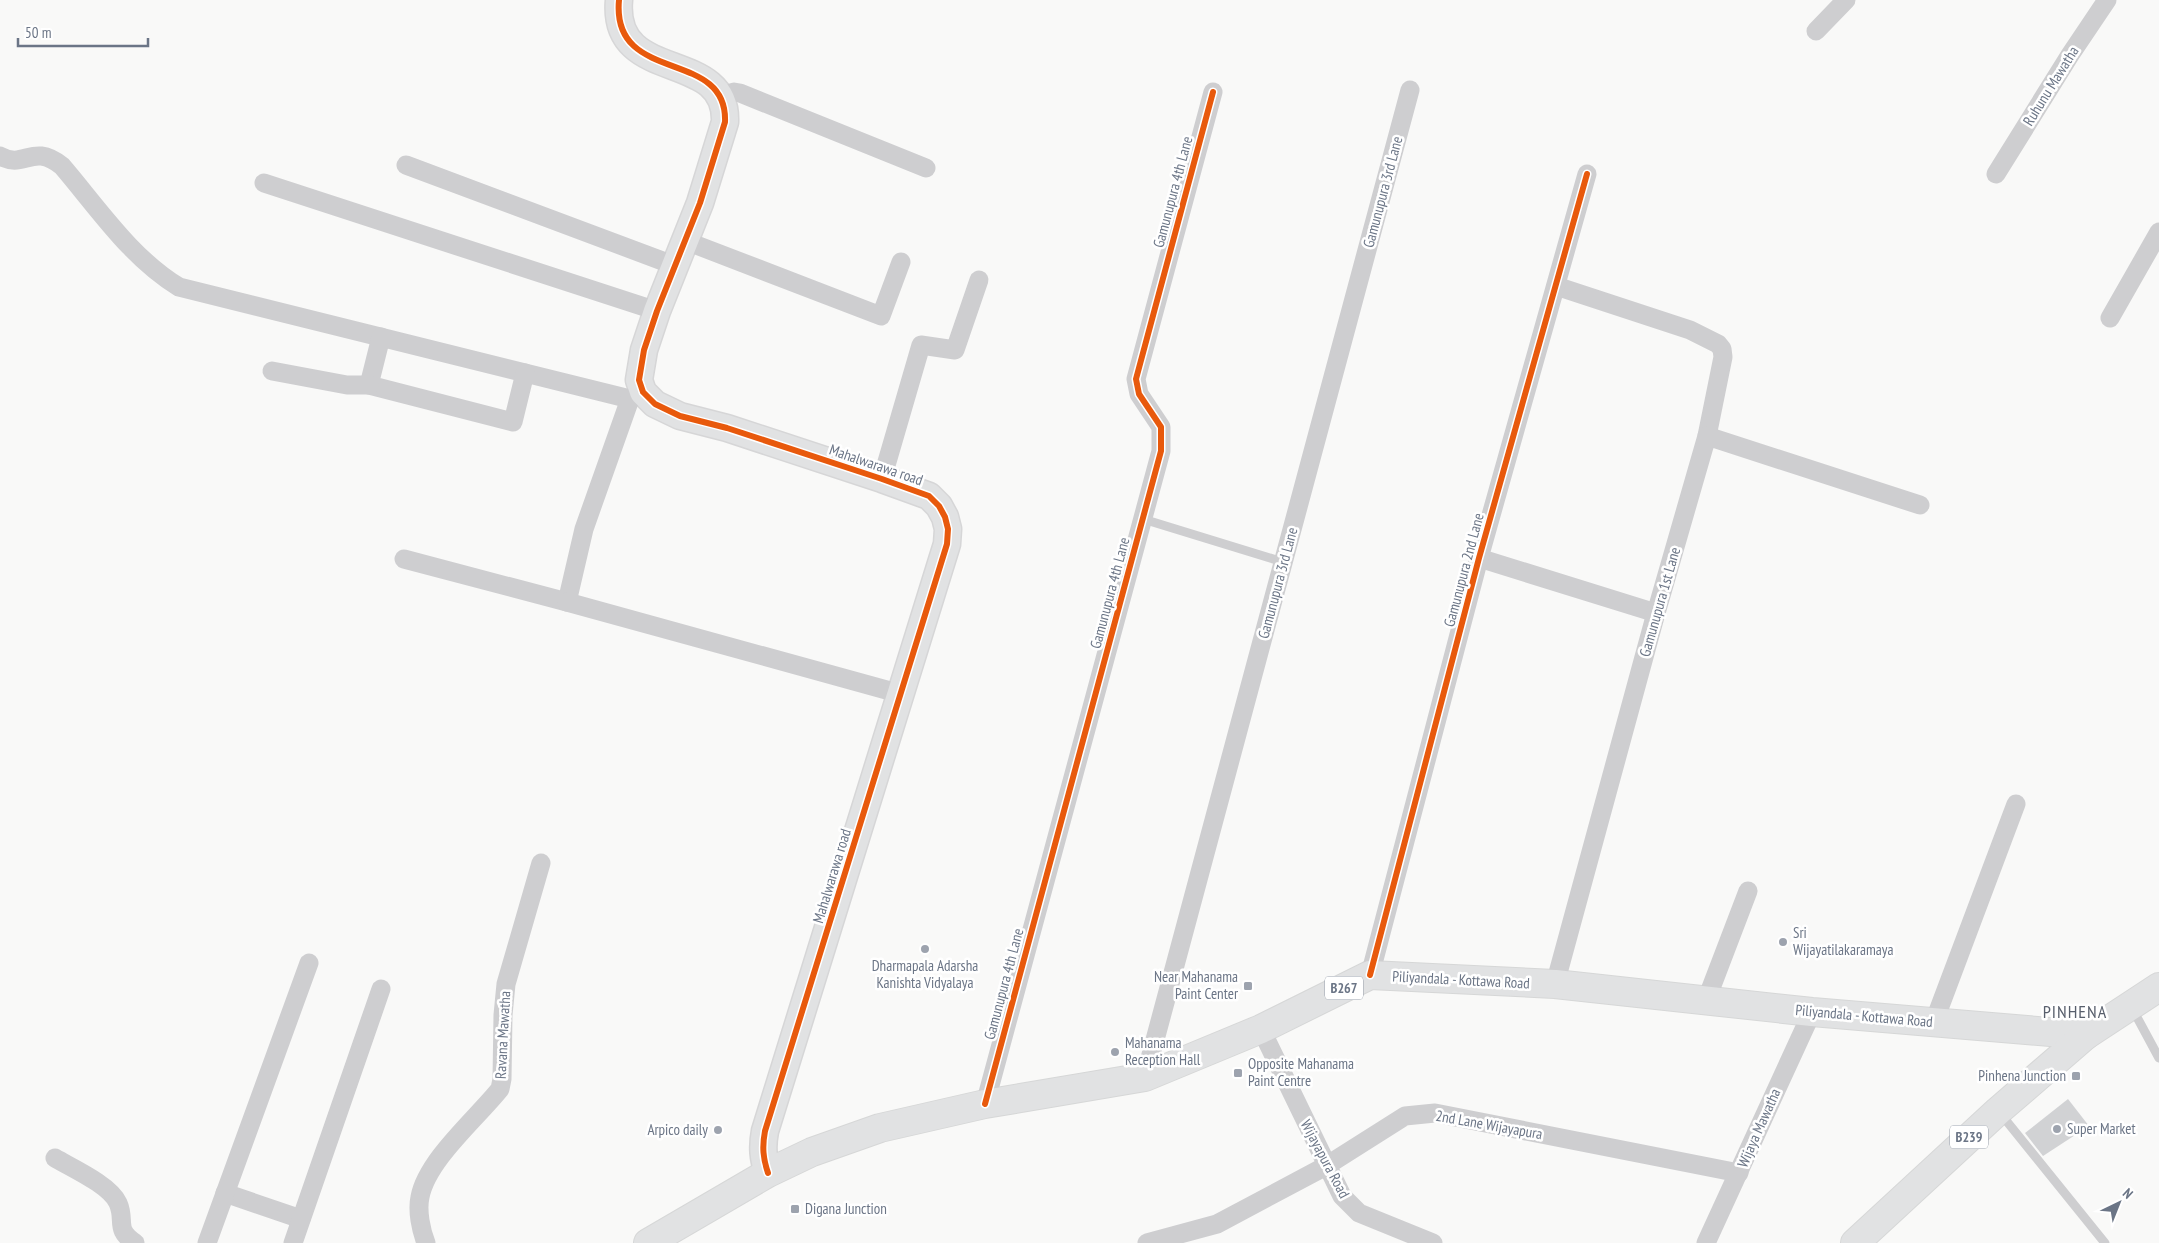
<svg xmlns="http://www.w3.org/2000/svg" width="2159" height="1243" font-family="'PT Sans Narrow',sans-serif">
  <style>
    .building { fill: #d1d2d4 }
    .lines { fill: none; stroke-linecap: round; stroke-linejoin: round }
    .secondary-casing { stroke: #d6d6d7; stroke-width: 29 }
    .primary-casing { stroke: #d6d7d7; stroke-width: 30 }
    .lane { stroke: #ceced0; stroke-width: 9 }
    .street { stroke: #ceced0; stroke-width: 19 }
    .secondary { stroke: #e1e2e3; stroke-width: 26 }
    .primary { stroke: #e1e2e3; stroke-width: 28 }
    .cycleway-casing { stroke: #fff; stroke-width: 9 }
    .cycleway { stroke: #e8590c; stroke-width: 6 }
    .poi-dot { fill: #9da3ae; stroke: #fff; stroke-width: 2 }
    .labels { text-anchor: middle; stroke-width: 5; stroke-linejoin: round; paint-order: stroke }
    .shield { fill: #fff; stroke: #979eaa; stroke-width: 1 }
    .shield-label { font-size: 14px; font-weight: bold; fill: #6b7586 }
    .street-label { font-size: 15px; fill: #6b7586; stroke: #fff }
    .poi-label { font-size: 15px; fill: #6b7586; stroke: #fff; text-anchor: start }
    .quarter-label { font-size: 18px; letter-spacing: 1px; fill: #585f6c; stroke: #fff }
  </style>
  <rect width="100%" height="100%" fill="#f9f9f8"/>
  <!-- building -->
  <polygon class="building" points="2068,1099 2089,1126 2043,1156 2025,1133"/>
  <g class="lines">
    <!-- secondary casing -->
    <g class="secondary-casing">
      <path id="secondary" d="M619,0C611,86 728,47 725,122L700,203L657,311L644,350L639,380L643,392L655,404L680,416L727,428L882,479L929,496L939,506L945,517L948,529L947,544L765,1131C762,1147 763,1158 768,1173"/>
    </g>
    <!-- primary casing -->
    <g class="primary-casing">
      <g id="primary">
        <polyline points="648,1243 768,1173 812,1152 880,1128 985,1104 1145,1077 1261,1029 1370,975 1555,984 1812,1012 2086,1035"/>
        <polyline points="1855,1243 1998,1111 2086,1035 2159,987"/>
      </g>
    </g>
    <!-- lane -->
    <g class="lane">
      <polyline points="1143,519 1283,562"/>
      <polyline points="2132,1008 2159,1058"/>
      <polyline points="2000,1113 2105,1243"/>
    </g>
    <!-- street -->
    <g class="street">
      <polyline points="1816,31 1846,0"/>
      <polyline points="721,96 734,92 740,93 926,168"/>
      <path d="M0,156C25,170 32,142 62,166C98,208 131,258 179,287L630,399L643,392"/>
      <polyline points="406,165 676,266"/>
      <polyline points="1996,174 2070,55 2107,0"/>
      <polyline points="264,183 657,311"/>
      <polyline points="686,241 881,316 901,262"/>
      <polyline points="1556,286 1690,330 1718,344 1722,349 1723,357 1707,436"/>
      <polyline points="2110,318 2159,232"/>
      <polyline points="381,337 369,385 513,422 525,373"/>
      <polyline points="272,371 347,385 369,385"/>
      <polyline points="882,479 921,345 955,350 979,280"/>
      <polyline points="1479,558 1656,613"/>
      <polyline points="404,559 567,602 584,529 630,399"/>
      <polyline points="567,602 901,694"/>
      <polyline points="1370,975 1479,558 1587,174"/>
      <polyline points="1555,984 1656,613 1707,436 1920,505"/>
      <polyline points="1706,1001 1748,891"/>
      <polyline points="1934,1022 2016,804"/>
      <polyline points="1261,1029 1342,1196 1359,1213 1433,1243"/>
      <polyline points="1145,1077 1410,90"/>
      <polyline points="985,1104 1161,451 1161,427 1139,394 1136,379 1213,92"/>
      <path d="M55,1158C72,1168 110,1185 118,1203C126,1221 114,1229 135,1243"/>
      <polyline points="225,1193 301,1219"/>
      <polyline points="207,1243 309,963"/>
      <polyline points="293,1243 381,989"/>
      <path d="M426,1243C421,1230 417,1211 420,1197C427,1160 476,1119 500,1089L502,1079L503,1015L506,984L541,863"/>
      <polyline points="1147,1243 1217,1224 1326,1166 1405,1116 1435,1113 1739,1173"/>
      <polyline points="1706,1243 1812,1012"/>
    </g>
    <!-- secondary -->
    <use href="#secondary" class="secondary"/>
    <!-- primary -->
    <use href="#primary" class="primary"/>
    <!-- cycleway casing -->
    <g class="cycleway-casing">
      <g id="cycleway">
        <path d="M619,0C611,86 728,47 725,122L700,203L657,311L644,350L639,380L643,392L655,404L680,416L727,428L882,479L929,496L939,506L945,517L948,529L947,544L765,1131C762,1147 763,1158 768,1173"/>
        <polyline points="1370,975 1479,558 1587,174"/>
        <polyline points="985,1104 1161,451 1161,427 1139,394 1136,379 1213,92"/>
      </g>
    </g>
    <!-- cycleway -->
    <use href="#cycleway" class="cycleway"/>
  </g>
  <!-- markers -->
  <g class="poi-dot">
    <circle cx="1783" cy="942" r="5"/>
    <circle cx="925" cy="949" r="5"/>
    <rect x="1243" y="981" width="10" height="10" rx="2.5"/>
    <circle cx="1115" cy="1052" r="5"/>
    <rect x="1233" y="1068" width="10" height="10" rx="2.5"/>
    <rect x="2071" y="1071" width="10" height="10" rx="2.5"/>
    <circle cx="2057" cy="1129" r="5"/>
    <circle cx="718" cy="1130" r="5"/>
    <rect x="790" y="1204" width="10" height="10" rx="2.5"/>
  </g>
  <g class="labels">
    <!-- shield labels -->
    <g class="shield">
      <rect x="1325" y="976.5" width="38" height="23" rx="4"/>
      <rect x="1950" y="1125.5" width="38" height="23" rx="4"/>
    </g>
    <g class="shield-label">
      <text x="1344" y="993">B267</text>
      <text x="1969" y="1142">B239</text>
    </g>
    <!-- street labels -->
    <g class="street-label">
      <text transform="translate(2051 86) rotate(-58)" y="5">Ruhunu Mawatha</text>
      <text transform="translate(1173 192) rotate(-75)" y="5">Gamunupura 4th Lane</text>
      <text transform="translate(1383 192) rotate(-75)" y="5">Gamunupura 3rd Lane</text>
      <text transform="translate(876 465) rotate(19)" y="5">Mahalwarawa road</text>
      <text transform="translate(1464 570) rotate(-75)" y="5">Gamunupura 2nd Lane</text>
      <text transform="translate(1278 583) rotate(-75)" y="5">Gamunupura 3rd Lane</text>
      <text transform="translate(1110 593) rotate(-75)" y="5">Gamunupura 4th Lane</text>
      <text transform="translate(1660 602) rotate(-74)" y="5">Gamunupura 1st Lane</text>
      <text transform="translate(832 876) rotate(-73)" y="5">Mahalwarawa road</text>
      <text transform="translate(1461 980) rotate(3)" y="5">Piliyandala - Kottawa Road</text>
      <text transform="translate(1004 984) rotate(-75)" y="5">Gamunupura 4th Lane</text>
      <text transform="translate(1864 1016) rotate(5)" y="5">Piliyandala - Kottawa Road</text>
      <text transform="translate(503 1035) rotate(-87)" y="5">Ravana Mawatha</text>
      <text transform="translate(1489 1125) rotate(10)" y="5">2nd Lane Wijayapura</text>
      <text transform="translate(1759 1128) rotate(-66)" y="5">Wijaya Mawatha</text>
      <text transform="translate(1325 1159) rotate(62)" y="5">Wijayapura Road</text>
    </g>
    <!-- poi labels -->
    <g class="poi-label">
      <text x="1793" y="938">Sri<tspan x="1793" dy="17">Wijayatilakaramaya</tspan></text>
      <text x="925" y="971" text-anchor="middle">Dharmapala Adarsha<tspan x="925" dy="17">Kanishta Vidyalaya</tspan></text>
      <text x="1238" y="982" text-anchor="end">Near Mahanama<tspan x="1238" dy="17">Paint Center</tspan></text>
      <text x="1125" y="1048">Mahanama<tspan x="1125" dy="17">Reception Hall</tspan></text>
      <text x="1248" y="1069">Opposite Mahanama<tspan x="1248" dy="17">Paint Centre</tspan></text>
      <text x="2066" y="1081" text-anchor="end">Pinhena Junction</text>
      <text x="2067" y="1134">Super Market</text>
      <text x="708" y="1135" text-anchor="end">Arpico daily</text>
      <text x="805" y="1214">Digana Junction</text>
    </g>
    <!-- quarter labels -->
    <g class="quarter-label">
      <text x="2075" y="1018">PINHENA</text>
    </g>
  </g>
  <!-- north arrow -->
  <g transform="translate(2119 1203) rotate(43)" stroke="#ffffff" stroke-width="4" paint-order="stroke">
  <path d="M0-4L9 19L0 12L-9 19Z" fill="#6b7586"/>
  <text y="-8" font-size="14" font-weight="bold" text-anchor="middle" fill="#6b7586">N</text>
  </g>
  <!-- scale -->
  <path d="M18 38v8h130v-8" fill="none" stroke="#6b7586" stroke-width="2.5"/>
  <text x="25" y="38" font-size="15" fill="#6b7586" stroke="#ffffff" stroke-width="4" paint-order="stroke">50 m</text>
</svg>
